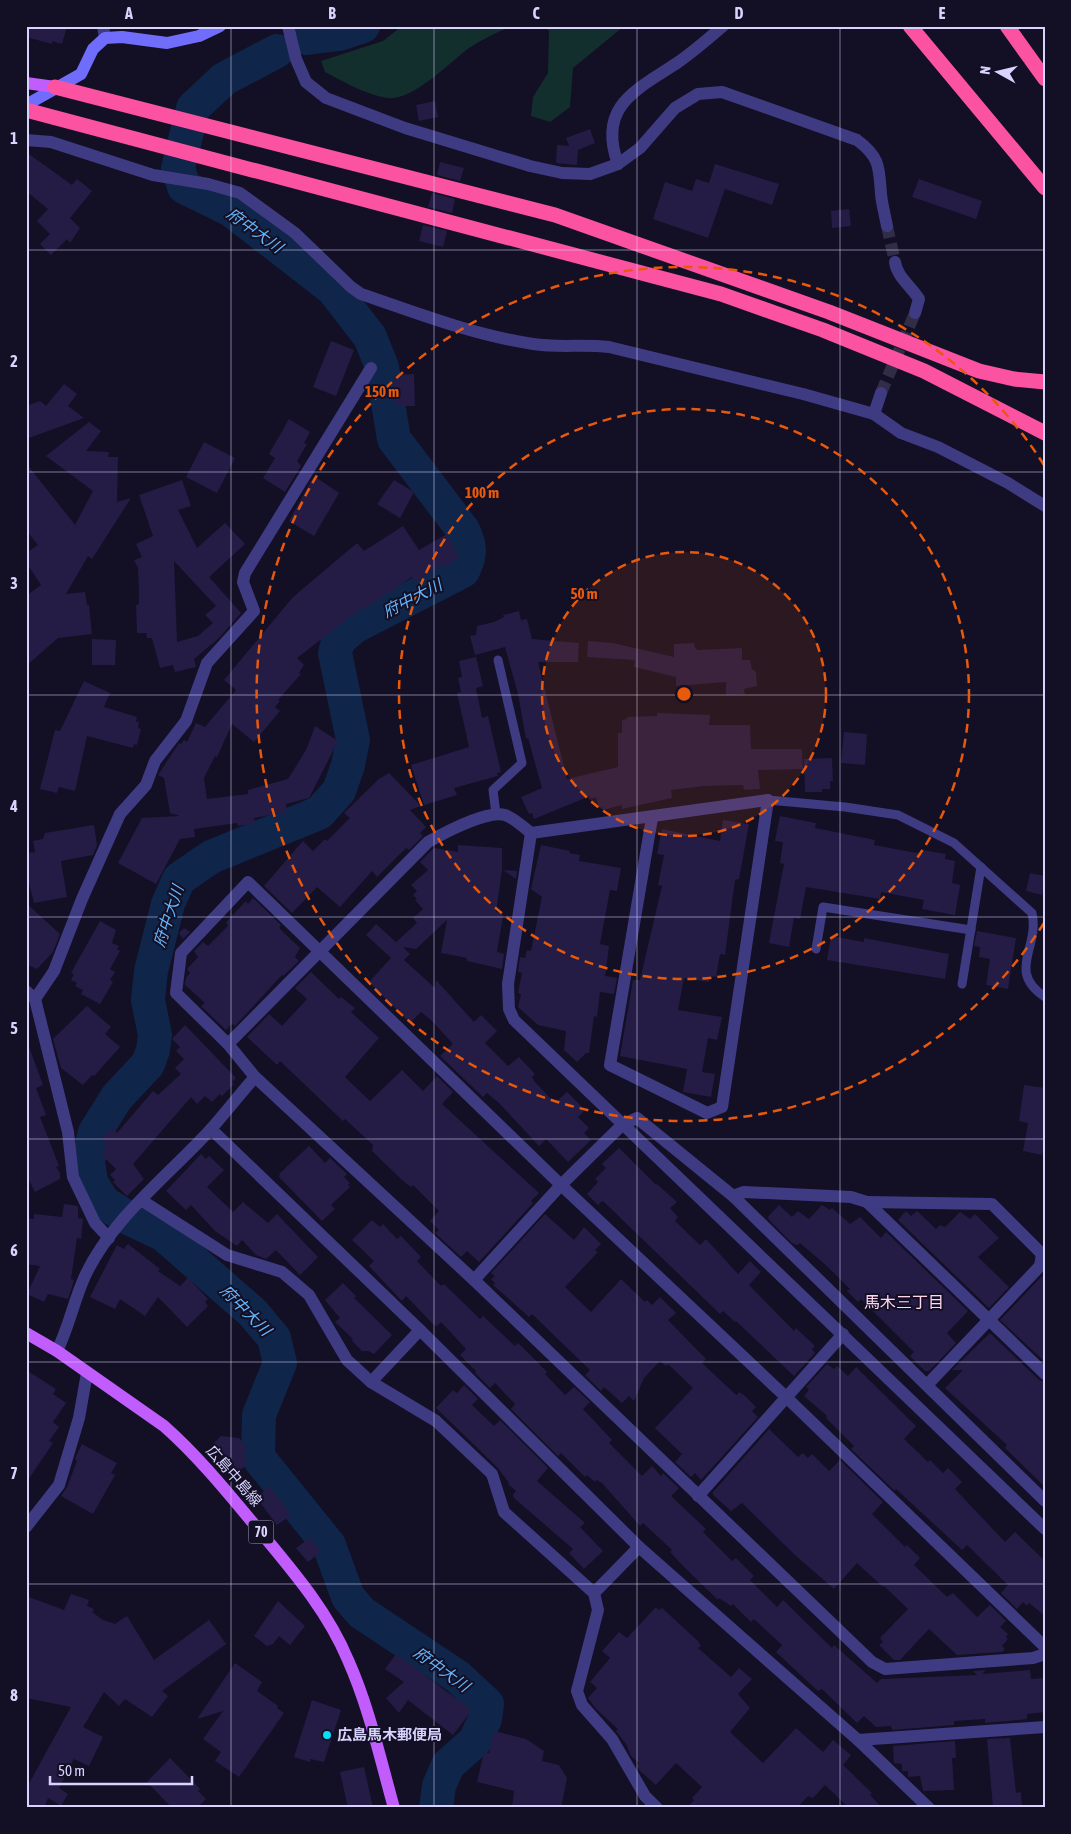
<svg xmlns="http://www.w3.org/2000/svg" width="1071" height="1834" font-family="'Asap Condensed','Noto Sans JP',sans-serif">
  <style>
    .green { fill: #122f2e }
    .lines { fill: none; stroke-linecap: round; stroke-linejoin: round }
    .river { stroke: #0f2549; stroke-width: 34 }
    .building { fill: #241c45; fill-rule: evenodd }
    .street-tunnel { stroke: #312d46; stroke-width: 12; stroke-dasharray: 12 6; stroke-linecap: butt }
    .lane { stroke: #3e3b83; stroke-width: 9 }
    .street { stroke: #3e3b83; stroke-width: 12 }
    .secondary { stroke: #716dfc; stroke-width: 12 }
    .primary { stroke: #c15dfc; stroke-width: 12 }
    .highway { stroke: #fb52a2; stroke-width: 15 }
    .grid { fill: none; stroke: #d9d4fe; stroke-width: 1; stroke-opacity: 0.55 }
    .ring { fill: none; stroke: #e8590c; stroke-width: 2.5; stroke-dasharray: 9 6 }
    .poi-dot { fill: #05dff8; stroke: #130f25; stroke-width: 2 }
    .labels { text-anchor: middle; stroke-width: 4; stroke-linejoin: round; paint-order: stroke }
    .shield { fill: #130f25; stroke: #9e99bd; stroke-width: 1 }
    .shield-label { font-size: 14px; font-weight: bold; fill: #d9d4fe }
    .street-label { font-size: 15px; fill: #d9d4fe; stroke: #130f25 }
    .poi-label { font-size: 15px; font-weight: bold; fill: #d9d4fe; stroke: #130f25; text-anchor: start }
    .water-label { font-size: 16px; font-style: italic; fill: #64b5fc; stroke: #130f25 }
    .neighbourhood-label { font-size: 16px; fill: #fed6ef; stroke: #130f25 }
    .centre { fill: #e8590c; stroke: #130f25; stroke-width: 2.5 }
    .ring-label { font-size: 15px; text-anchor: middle; font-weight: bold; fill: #e8590c; stroke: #130f25; stroke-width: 4; stroke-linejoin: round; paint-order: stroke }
    .neatline { fill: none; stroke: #d9d4fe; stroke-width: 2 }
    .grid-label { font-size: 16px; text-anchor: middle; font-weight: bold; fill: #d9d4fe }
  </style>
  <rect width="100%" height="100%" fill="#130f25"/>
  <!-- green -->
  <g class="green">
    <path d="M402,26H514C499,30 482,40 469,48C450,62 413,101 388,98C366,95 344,82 325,72L321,61L383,41Z"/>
    <polygon points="545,26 624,26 573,68 570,107 550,122 531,116 533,97 548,73 549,31"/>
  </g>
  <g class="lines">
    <!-- river -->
    <g class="river">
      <polyline points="307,38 339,34 363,26"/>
      <path d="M277,51L224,79L193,108L178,168L184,187L231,210L333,289L370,337L382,367L394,439L463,530C471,546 471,555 463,571L354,627L338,641L335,653L353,740L348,765L339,791L319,813L211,857L179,879L168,904L151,971L148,1000L155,1035L153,1050L148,1064L117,1097L95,1132L88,1161L91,1182L103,1202L128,1218L164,1235L253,1313L274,1338L280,1363L259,1415L258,1453L261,1461L329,1545L348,1597L362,1613L458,1677L487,1704L485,1719L475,1741L448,1765L439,1786L436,1808"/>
    </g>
  </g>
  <!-- building -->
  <g class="building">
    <polygon points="26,26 67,26 62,44 52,41 52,44 26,37"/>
    <polygon points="435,101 438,117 419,121 416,105"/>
    <polygon points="590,129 595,143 578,150 577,165 556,163 557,145 569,146 566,138"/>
    <polygon points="26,152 72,185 77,179 92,191 70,218 80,228 70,243 67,239 51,255 40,244 50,234 37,221 48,209 26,191"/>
    <polygon points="440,162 464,168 460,181 437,175"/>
    <polygon points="715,164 779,184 772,205 725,189 708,238 653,219 665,182 692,191 696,179 709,183"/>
    <polygon points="919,179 982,201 976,219 912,197"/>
    <polygon points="432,193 455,199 452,213 428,207"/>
    <polygon points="849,209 851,226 832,228 831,211"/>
    <polygon points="423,225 447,231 443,247 419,241"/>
    <polygon points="331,341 354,350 336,396 313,387"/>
    <polygon points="414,374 415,406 395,406 394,375"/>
    <polygon points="64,384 77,394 68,406 84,418 26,439 26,406 40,401 46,406"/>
    <polygon points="289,419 310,432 304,443 307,444 297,461 301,466 285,492 263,478 275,458 269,454"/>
    <polygon points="89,422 101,431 86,451 109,452 108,457 118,457 117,502 131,498 92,559 88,556 66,594 85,592 87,605 89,605 92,634 58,638 26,666 26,596 41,585 26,562 26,553 38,545 26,530 26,463 75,525 93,491 46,456"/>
    <polygon points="204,442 235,458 217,493 186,477"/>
    <polygon points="314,476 339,493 314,536 289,521"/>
    <path d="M182,480L191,506L178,510L197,548L225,523L245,544L209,577L241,613L219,638L194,659L196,667L175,672L173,665L160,668L152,638H147L146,633H137L136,605L139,604V589L138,568L134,560L142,557L136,544L153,536L139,495ZM174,561L216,606L205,615L213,623L198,636L177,642Z"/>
    <polygon points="394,480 414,492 400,518 377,504"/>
    <polygon points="403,526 419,550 447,534 459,558 444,567 442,564 415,582 412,577 364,609 363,607 297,658 304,665 299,673 301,674 278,700 280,701 275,707 280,711 254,742 232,724 217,757 215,756 204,778 207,799 248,794 248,790 288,779 306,750 315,726 338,741 309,798 286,804 287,812 254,818 255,823 238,826 237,823 194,829 195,837 180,839 156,884 118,863 142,818 180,816 170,813 164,778 158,775 160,772 179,743 181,744 184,740 187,742 196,723 205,727 236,690 224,680 293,597 357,543 364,551"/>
    <polygon points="519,611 521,620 527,619 532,639 579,643 578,662 538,662 567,779 618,767 618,733 622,733 622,720 627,719 627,717 657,716 657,713 710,715 709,725 750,725 751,749 799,749 802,750 803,769 758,770 760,789 744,790 743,785 704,786 671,790 672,798 622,809 622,805 603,810 602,807 599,808 596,797 590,799 590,796 534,819 532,813 529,814 521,797 542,788 528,738 526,739 518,694 505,647 475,655 470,636 476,635 477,626 494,622 504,617 503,615"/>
    <polygon points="92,639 116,640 115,665 92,665"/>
    <polygon points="588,641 613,643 674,657 674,644 694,643 695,648 698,650 742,648 742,660 750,660 752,669 756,672 757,686 744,689 745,694 726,695 726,682 676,686 676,677 634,667 635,660 587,657"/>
    <polygon points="476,657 483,686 476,688 482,718 488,716 501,772 497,773 498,776 454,788 457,795 424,805 411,765 469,747 457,693 461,692 458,678 462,677 459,661"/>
    <polygon points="84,681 110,693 104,707 137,717 136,722 139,722 138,728 141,729 137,745 134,744 133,748 87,736 75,791 59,787 57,793 40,789 55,730 60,731"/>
    <polygon points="844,732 867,734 865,765 841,763"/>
    <polygon points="832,758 833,781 830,781 830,789 822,789 822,792 805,792 804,759"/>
    <polygon points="389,773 421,806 410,810 426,827 420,833 423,836 409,850 406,848 377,877 372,871 340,907 317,887 292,913 264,886 303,841 313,851 325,839 327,841 350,818 344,813 379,779"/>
    <polygon points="780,816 816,823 815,828 875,840 874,845 922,854 923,850 946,854 945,859 955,861 952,883 960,885 955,915 922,909 924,900 881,892 880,899 806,887 800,919 794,918 789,947 769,943 784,864 780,863 783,842 775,841"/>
    <polygon points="723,820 749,824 739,879 735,880 725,955 720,954 716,977 710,976 709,982 684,978 678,1010 722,1017 717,1040 708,1038 702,1072 715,1074 711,1097 683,1092 687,1069 620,1056 633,980 640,980 662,886 658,885 664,855 657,854 662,829 720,841"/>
    <polygon points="94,825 97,845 93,855 61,861 67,897 34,903 26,871 26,853 35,852 33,841 43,839 45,833"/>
    <polygon points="458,845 502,848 502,870 496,912 502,913 503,916 497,952 504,954 502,969 467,961 467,958 441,953 447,920 416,949 403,947 410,954 404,960 435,988 436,980 474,1022 481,1015 497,1031 485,1043 508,1066 519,1057 535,1074 532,1077 534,1081 555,1103 567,1092 585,1110 578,1117 589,1128 584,1133 591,1140 568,1162 546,1139 539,1146 499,1103 487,1093 483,1097 440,1056 453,1044 432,1021 421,1012 410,1023 369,982 391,958 366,935 376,924 396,942 417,923 413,918 423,909 415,900 417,899 413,895 417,891 411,885 428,870 420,862 434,848 458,852"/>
    <polygon points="541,845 570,851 569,853 580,855 579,861 621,868 617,891 610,890 600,944 609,946 605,976 617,978 614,994 600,992 597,1017 594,1016 589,1053 586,1053 577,1062 564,1050 566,1031 538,1025 518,1007 521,994 518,993 522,973 518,972 520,957 525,958 527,950 531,951 542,897 531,889"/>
    <polygon points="503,870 517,871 516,879"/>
    <polygon points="1030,873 1045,876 1042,895 1026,891"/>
    <polygon points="253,898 281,925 279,928 300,948 295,957 299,961 283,976 282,975 235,1026 232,1024 226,1030 201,1006 205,1003 185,985 186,978 190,973 187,969 198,957 194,951 203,942 208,946 228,926 226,922 246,901 248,904"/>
    <polygon points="26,903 60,934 53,952 37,969 26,964"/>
    <polygon points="100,921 116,930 112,943 119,946 117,949 120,951 110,969 115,972 110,980 113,982 100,1004 81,994 83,990 75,986 77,983 71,980 74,974 71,973"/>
    <polygon points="184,928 190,932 183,939 179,933"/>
    <polygon points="977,931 1016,938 1008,989 986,985 990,959 979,957 980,947 974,946"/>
    <polygon points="831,936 864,942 864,938 949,954 945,979 827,960"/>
    <polygon points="311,972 339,999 341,997 355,1008 351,1012 379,1038 345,1077 370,1101 402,1070 423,1091 437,1076 453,1092 442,1104 539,1193 531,1201 533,1203 479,1262 467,1251 461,1257 435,1233 439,1230 430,1221 439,1211 413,1185 411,1187 402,1180 372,1151 373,1145 345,1119 343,1121 280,1061 277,1065 247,1037 269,1014 282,1026 307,999 295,988"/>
    <polygon points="87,1006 111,1027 105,1034 120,1047 94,1076 92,1075 83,1085 61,1068 53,1039"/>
    <polygon points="185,1025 236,1078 232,1082 234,1084 222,1096 220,1094 212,1102 205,1096 197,1104 191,1097 133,1164 144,1179 127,1196 113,1182 115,1180 110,1175 116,1169 103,1156 106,1143 101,1139 112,1128 117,1133 153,1091 158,1095 181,1074 175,1068 184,1059 176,1051 180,1047 172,1039"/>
    <polygon points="28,1044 43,1085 36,1088 46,1115 40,1117 59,1166 56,1167 60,1173 60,1179 35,1192 26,1174"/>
    <polygon points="1024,1085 1045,1088 1045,1138 1042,1155 1023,1151 1028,1123 1019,1121"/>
    <polygon points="309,1146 325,1163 330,1158 347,1174 344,1177 350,1183 348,1185 350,1187 331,1205 335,1209 322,1221 279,1177 280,1173"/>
    <polygon points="619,1148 656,1185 657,1184 677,1202 670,1208 678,1217 675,1221 700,1245 706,1239 738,1274 750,1261 761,1272 749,1285 794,1331 796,1328 815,1346 812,1349 815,1353 794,1376 736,1321 735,1322 723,1311 720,1314 604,1202 602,1201 598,1205 587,1194 598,1182 595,1179 606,1168 602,1164"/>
    <polygon points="201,1154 206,1159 209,1156 224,1170 207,1187 233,1212 243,1202 268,1223 277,1214 318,1257 300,1275 276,1250 266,1259 256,1255 242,1240 237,1246 215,1231 191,1205 186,1210 166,1191"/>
    <polygon points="64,1204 78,1206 78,1218 83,1219 81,1239 77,1238 71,1279 74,1280 68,1299 48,1294 44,1302 27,1294 40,1266 26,1264 26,1218 34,1219 34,1214 62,1217"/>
    <polygon points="779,1205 792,1217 798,1211 809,1219 822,1205 830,1210 832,1208 850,1224 860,1217 881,1238 886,1232 968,1311 947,1333 956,1343 929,1371 925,1371 910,1356 914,1352 861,1299 858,1302 847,1291 850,1289 828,1267 800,1243 797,1245 792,1243 769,1220 768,1217"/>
    <polygon points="906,1211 911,1216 917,1211 936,1229 940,1225 945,1227 960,1212 970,1219 975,1214 999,1238 978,1257 1009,1287 989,1308 898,1220"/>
    <polygon points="545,1214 574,1240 584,1227 601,1244 595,1250 598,1252 565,1287 591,1312 621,1279 645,1302 647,1300 652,1305 660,1297 676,1313 668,1320 706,1359 702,1363 734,1393 737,1395 739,1392 744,1395 756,1407 752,1411 758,1417 701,1480 695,1473 691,1477 675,1462 682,1454 655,1428 693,1388 668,1364 666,1366 660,1361 644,1378 634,1401 629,1396 622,1403 604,1387 601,1391 585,1375 590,1370 532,1314 529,1317 493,1285 495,1283 491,1279 495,1276 491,1273"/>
    <polygon points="372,1220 380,1227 383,1224 397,1239 401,1236 421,1257 417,1261 441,1286 444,1284 480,1319 483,1316 515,1346 518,1343 547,1372 545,1374 565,1395 574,1387 590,1402 583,1409 612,1440 609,1443 642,1476 652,1466 661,1476 663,1473 679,1488 671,1496 706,1529 703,1532 732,1561 736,1558 754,1576 750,1580 777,1607 783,1600 832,1648 834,1645 877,1683 881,1679 977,1675 973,1671 986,1670 982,1674 1030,1670 1031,1679 1045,1678 1045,1712 1027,1714 1027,1719 1008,1721 985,1723 985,1719 954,1721 954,1725 892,1730 891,1726 876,1727 864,1716 857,1723 822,1689 818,1691 776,1652 782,1645 754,1619 751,1622 733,1604 731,1606 719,1598 718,1600 684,1567 670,1552 672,1550 643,1523 640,1526 602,1483 597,1480 595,1482 587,1475 585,1477 561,1453 558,1456 511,1409 515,1404 495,1383 490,1388 475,1373 476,1371 460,1355 466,1349 441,1322 437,1326 434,1325 406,1296 402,1301 398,1297 369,1266 374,1261 352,1240"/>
    <polygon points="128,1244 160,1269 158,1271 180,1286 188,1278 208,1299 205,1302 208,1306 187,1327 158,1297 145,1316 120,1299 115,1309 90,1297 117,1245 124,1249"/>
    <polygon points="1045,1273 1045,1362 1000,1320"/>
    <polygon points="343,1283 356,1296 354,1298 392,1335 374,1354 368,1351 362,1351 352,1341 353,1339 335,1322 340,1318 325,1300"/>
    <polygon points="990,1333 1039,1380 1045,1382 1045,1487 1005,1448 1007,1445 945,1388 963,1370 952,1370"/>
    <polygon points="827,1364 834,1369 837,1366 848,1376 856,1367 916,1426 904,1439 928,1462 930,1460 943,1473 948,1468 962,1482 955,1489 1005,1542 1015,1532 1045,1561 1045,1616 1029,1603 1027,1606 1023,1602 1017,1609 1001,1593 1008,1585 967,1545 962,1550 896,1489 895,1491 851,1449 854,1446 826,1418 827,1416 804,1396 809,1390 806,1387"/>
    <polygon points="26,1370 56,1389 53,1394 66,1403 53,1422 59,1427 49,1441 53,1443 26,1483"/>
    <polygon points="464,1385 478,1399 472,1405 494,1426 500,1420 548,1468 537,1481 585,1523 580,1527 603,1551 584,1569 569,1553 573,1549 514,1498 513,1495 516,1491 508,1484 509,1483 498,1468 436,1408 453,1390 457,1393"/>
    <polygon points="769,1429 798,1457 803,1453 808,1458 812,1454 829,1471 840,1460 883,1502 872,1514 905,1547 907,1545 920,1558 914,1565 947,1597 953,1593 977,1617 990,1605 1006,1621 1000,1627 1008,1634 1006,1637 1008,1639 1002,1646 1005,1649 1002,1652 957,1655 929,1629 900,1660 894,1660 879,1645 883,1642 880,1638 908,1609 884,1586 883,1587 857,1563 834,1589 796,1556 742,1503 731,1511 713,1495 713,1492"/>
    <polygon points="221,1436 239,1438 246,1447 246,1466 236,1473 213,1444"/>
    <polygon points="82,1444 117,1463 111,1473 115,1475 93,1514 61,1496 67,1487 77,1461 75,1459 77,1454"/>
    <polygon points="270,1487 291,1515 277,1525 256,1497"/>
    <polygon points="310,1538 321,1552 308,1562 296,1548"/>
    <polygon points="71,1594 89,1600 87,1606 94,1609 92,1612 103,1620 115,1624 127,1616 154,1660 209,1620 226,1644 162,1691 168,1696 152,1717 125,1699 119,1706 104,1692 83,1727 103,1737 89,1766 74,1759 59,1788 68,1794 61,1806 48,1798 44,1808 26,1808 26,1789 71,1707 26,1698 26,1596 64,1610"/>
    <polygon points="278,1601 305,1626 290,1645 279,1636 273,1644 267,1646 254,1636"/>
    <polygon points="656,1607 659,1610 662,1608 698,1641 701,1646 698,1648 731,1677 739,1668 752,1679 738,1694 750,1708 730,1732 763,1763 796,1728 823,1752 833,1740 851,1755 843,1765 872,1793 870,1795 882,1808 849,1808 825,1785 813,1798 808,1796 797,1808 687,1808 694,1800 692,1798 702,1787 676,1763 656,1785 640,1771 637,1766 639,1763 631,1756 626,1744 616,1731 618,1729 596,1709 588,1698 597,1688 590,1682 610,1658 602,1651 619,1632 627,1638"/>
    <polygon points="396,1654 469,1708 469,1714 453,1735 408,1700 399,1713 386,1698 404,1682 385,1669"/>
    <polygon points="235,1663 262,1682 257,1691 278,1706 277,1708 284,1713 239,1777 215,1761 221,1752 203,1739 223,1711 197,1719"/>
    <polygon points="312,1700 341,1710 324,1762 310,1759 310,1762 294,1757"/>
    <polygon points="494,1731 526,1739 544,1751 542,1761 559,1765 567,1778 561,1808 512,1808 514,1791 477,1782 484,1752 489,1753"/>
    <polygon points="1010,1738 1016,1793 1021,1792 1022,1808 993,1808 987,1739"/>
    <polygon points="955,1741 956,1758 952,1758 954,1790 923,1791 920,1776 908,1777 908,1771 902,1771 902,1764 894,1763 893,1746"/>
    <polygon points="170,1758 200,1789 198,1791 206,1799 197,1808 172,1808 147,1782"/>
    <polygon points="364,1767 373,1808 348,1808 340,1772"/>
  </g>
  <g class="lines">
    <!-- street-tunnel -->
    <g class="street-tunnel">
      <polyline points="887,226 895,262"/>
      <polyline points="881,393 915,313"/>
    </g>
    <!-- lane -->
    <g class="lane">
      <path d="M768,800L845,807L898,815L954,843L1032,913C1040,948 1006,971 1045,997"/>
      <polyline points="496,814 493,790 522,763 498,660"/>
      <polyline points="816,949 823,907 971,930"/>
      <polyline points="962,984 981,867"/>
    </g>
    <!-- street -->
    <g class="street">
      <polyline points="103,26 105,38"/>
      <path d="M288,26L296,59L306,82L326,98L405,128L530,166L562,173L590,174L618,164L640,148L675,108L698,94L722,92L857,140C880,157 879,167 881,194C882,205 885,215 887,226"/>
      <path d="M26,140L51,142L153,175L208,184L240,193L295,233L351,287L361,294C417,313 473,335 533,344C558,348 583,344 609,347L803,394L874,414L901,433L938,447L1008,483L1045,506"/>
      <path d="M618,164C597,106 636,90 677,63C693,52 708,39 723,26"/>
      <path d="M895,262C897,277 911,286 919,299L915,313"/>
      <polyline points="874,414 881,393"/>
      <path d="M652,818L610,1065L707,1113L722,1107L768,800L531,833C523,827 514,818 505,815C487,810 444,833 428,842L228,1044L255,1077L474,1280L872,1662L885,1669L1033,1658L1045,1654"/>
      <polyline points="531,833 508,984 509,1009 514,1020 1045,1529"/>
      <polyline points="26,991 35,999 68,1132 73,1177 95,1223 109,1238"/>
      <polyline points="35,999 54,971 82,899 120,814 146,785 155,761 186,721 207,663 254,611 243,582 245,573 371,368"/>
      <polyline points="228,1044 176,993 181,953 248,882 561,1185 786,1397 1045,1647"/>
      <polyline points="211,1129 420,1330 639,1547 858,1740 929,1808"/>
      <polyline points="733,1196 744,1192 851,1197 867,1202 1045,1374"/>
      <polyline points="141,1200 227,1255 282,1272 309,1295 347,1360 371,1382 436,1421 492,1474 504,1512 594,1593 598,1610 577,1691 582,1705 612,1739 645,1796 657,1808"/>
      <polyline points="867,1202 992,1204 1042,1254 1040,1266 927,1385"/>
      <polyline points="474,1280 561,1185 622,1125 637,1118 733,1196 1045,1501"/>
      <path d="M57,1351C69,1327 74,1300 85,1276C112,1218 168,1176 211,1129C226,1112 240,1094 255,1077"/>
      <polyline points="371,1382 420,1330"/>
      <polyline points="698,1496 843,1334"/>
      <polyline points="26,1527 59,1485 79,1418 87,1373"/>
      <polyline points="594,1593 639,1547"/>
      <polyline points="858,1740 1045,1727"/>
    </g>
    <!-- secondary -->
    <polyline class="secondary" points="26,105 81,74 93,49 105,38 122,37 167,43 199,36 220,26"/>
    <!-- primary -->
    <g class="primary">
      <polyline points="26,83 55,87"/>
      <path d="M26,1333L57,1351L164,1426C199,1457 228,1493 258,1529C292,1570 327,1610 348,1660C369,1707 380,1758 394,1808"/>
    </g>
    <!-- highway -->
    <g class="highway">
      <polyline points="910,26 1045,188"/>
      <polyline points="1007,26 1045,79"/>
      <polyline points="55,87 555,215 829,312 979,371 1014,379 1045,382"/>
      <polyline points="26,110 721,294 823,330 924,371 1045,433"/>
    </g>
  </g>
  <!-- grid -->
  <path class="grid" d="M231,26V1808M434,26V1808M637,26V1808M840,26V1808M26,250H1045M26,472H1045M26,695H1045M26,917H1045M26,1139H1045M26,1362H1045M26,1584H1045"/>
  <!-- distance rings -->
  <circle cx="684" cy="694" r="142" fill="#e8590c" fill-opacity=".12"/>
  <g class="ring">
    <circle cx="684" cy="694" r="142"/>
    <circle cx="684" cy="694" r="285"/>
    <path d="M1044 923A427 427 0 1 1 1044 465"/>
  </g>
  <!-- markers -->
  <circle class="poi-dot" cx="327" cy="1735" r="5"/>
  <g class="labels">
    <!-- shield labels -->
    <rect class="shield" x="248.5" y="1520.5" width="25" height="23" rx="4"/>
    <g class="shield-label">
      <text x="261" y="1537">70</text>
    </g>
    <!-- street labels -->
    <g class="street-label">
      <text transform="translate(234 1476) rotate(49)" y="5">広島中島線</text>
    </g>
    <!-- poi labels -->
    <g class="poi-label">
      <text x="337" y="1740">広島馬木郵便局</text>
    </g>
    <!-- water labels -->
    <g class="water-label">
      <text transform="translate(255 230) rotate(36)" y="6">府中大川</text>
      <text transform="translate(412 598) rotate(-27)" y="6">府中大川</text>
      <text transform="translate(168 916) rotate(-72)" y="6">府中大川</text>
      <text transform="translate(246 1310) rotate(45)" y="6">府中大川</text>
      <text transform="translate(442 1669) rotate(36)" y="6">府中大川</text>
    </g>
    <!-- neighbourhood labels -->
    <g class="neighbourhood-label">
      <text x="904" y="1308">馬木三丁目</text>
    </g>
  </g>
  <circle cx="684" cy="694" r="8" class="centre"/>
  <g class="ring-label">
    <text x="382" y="397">150 m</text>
    <text x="482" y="498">100 m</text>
    <text x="584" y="599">50 m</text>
  </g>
  <!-- border -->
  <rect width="1071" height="1834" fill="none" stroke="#130f25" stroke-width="55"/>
  <!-- north arrow -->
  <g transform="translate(998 72) rotate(278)" stroke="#130f25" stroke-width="4" paint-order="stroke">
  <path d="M0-4L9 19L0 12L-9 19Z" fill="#d9d4fe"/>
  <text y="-8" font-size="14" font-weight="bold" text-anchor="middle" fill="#d9d4fe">N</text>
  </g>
  <!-- scale -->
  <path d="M50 1776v8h142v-8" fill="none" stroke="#d9d4fe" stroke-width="2.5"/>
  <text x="58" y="1776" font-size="15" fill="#d9d4fe" stroke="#130f25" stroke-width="4" paint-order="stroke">50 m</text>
  <rect x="28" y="28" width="1016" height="1778" class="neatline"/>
  <g class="grid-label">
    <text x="129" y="19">A</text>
    <text x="332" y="19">B</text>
    <text x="536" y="19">C</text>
    <text x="739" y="19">D</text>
    <text x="942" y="19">E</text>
    <text x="14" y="144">1</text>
    <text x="14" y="367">2</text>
    <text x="14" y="589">3</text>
    <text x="14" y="812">4</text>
    <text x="14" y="1034">5</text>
    <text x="14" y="1256">6</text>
    <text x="14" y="1479">7</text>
    <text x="14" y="1701">8</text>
  </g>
</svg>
